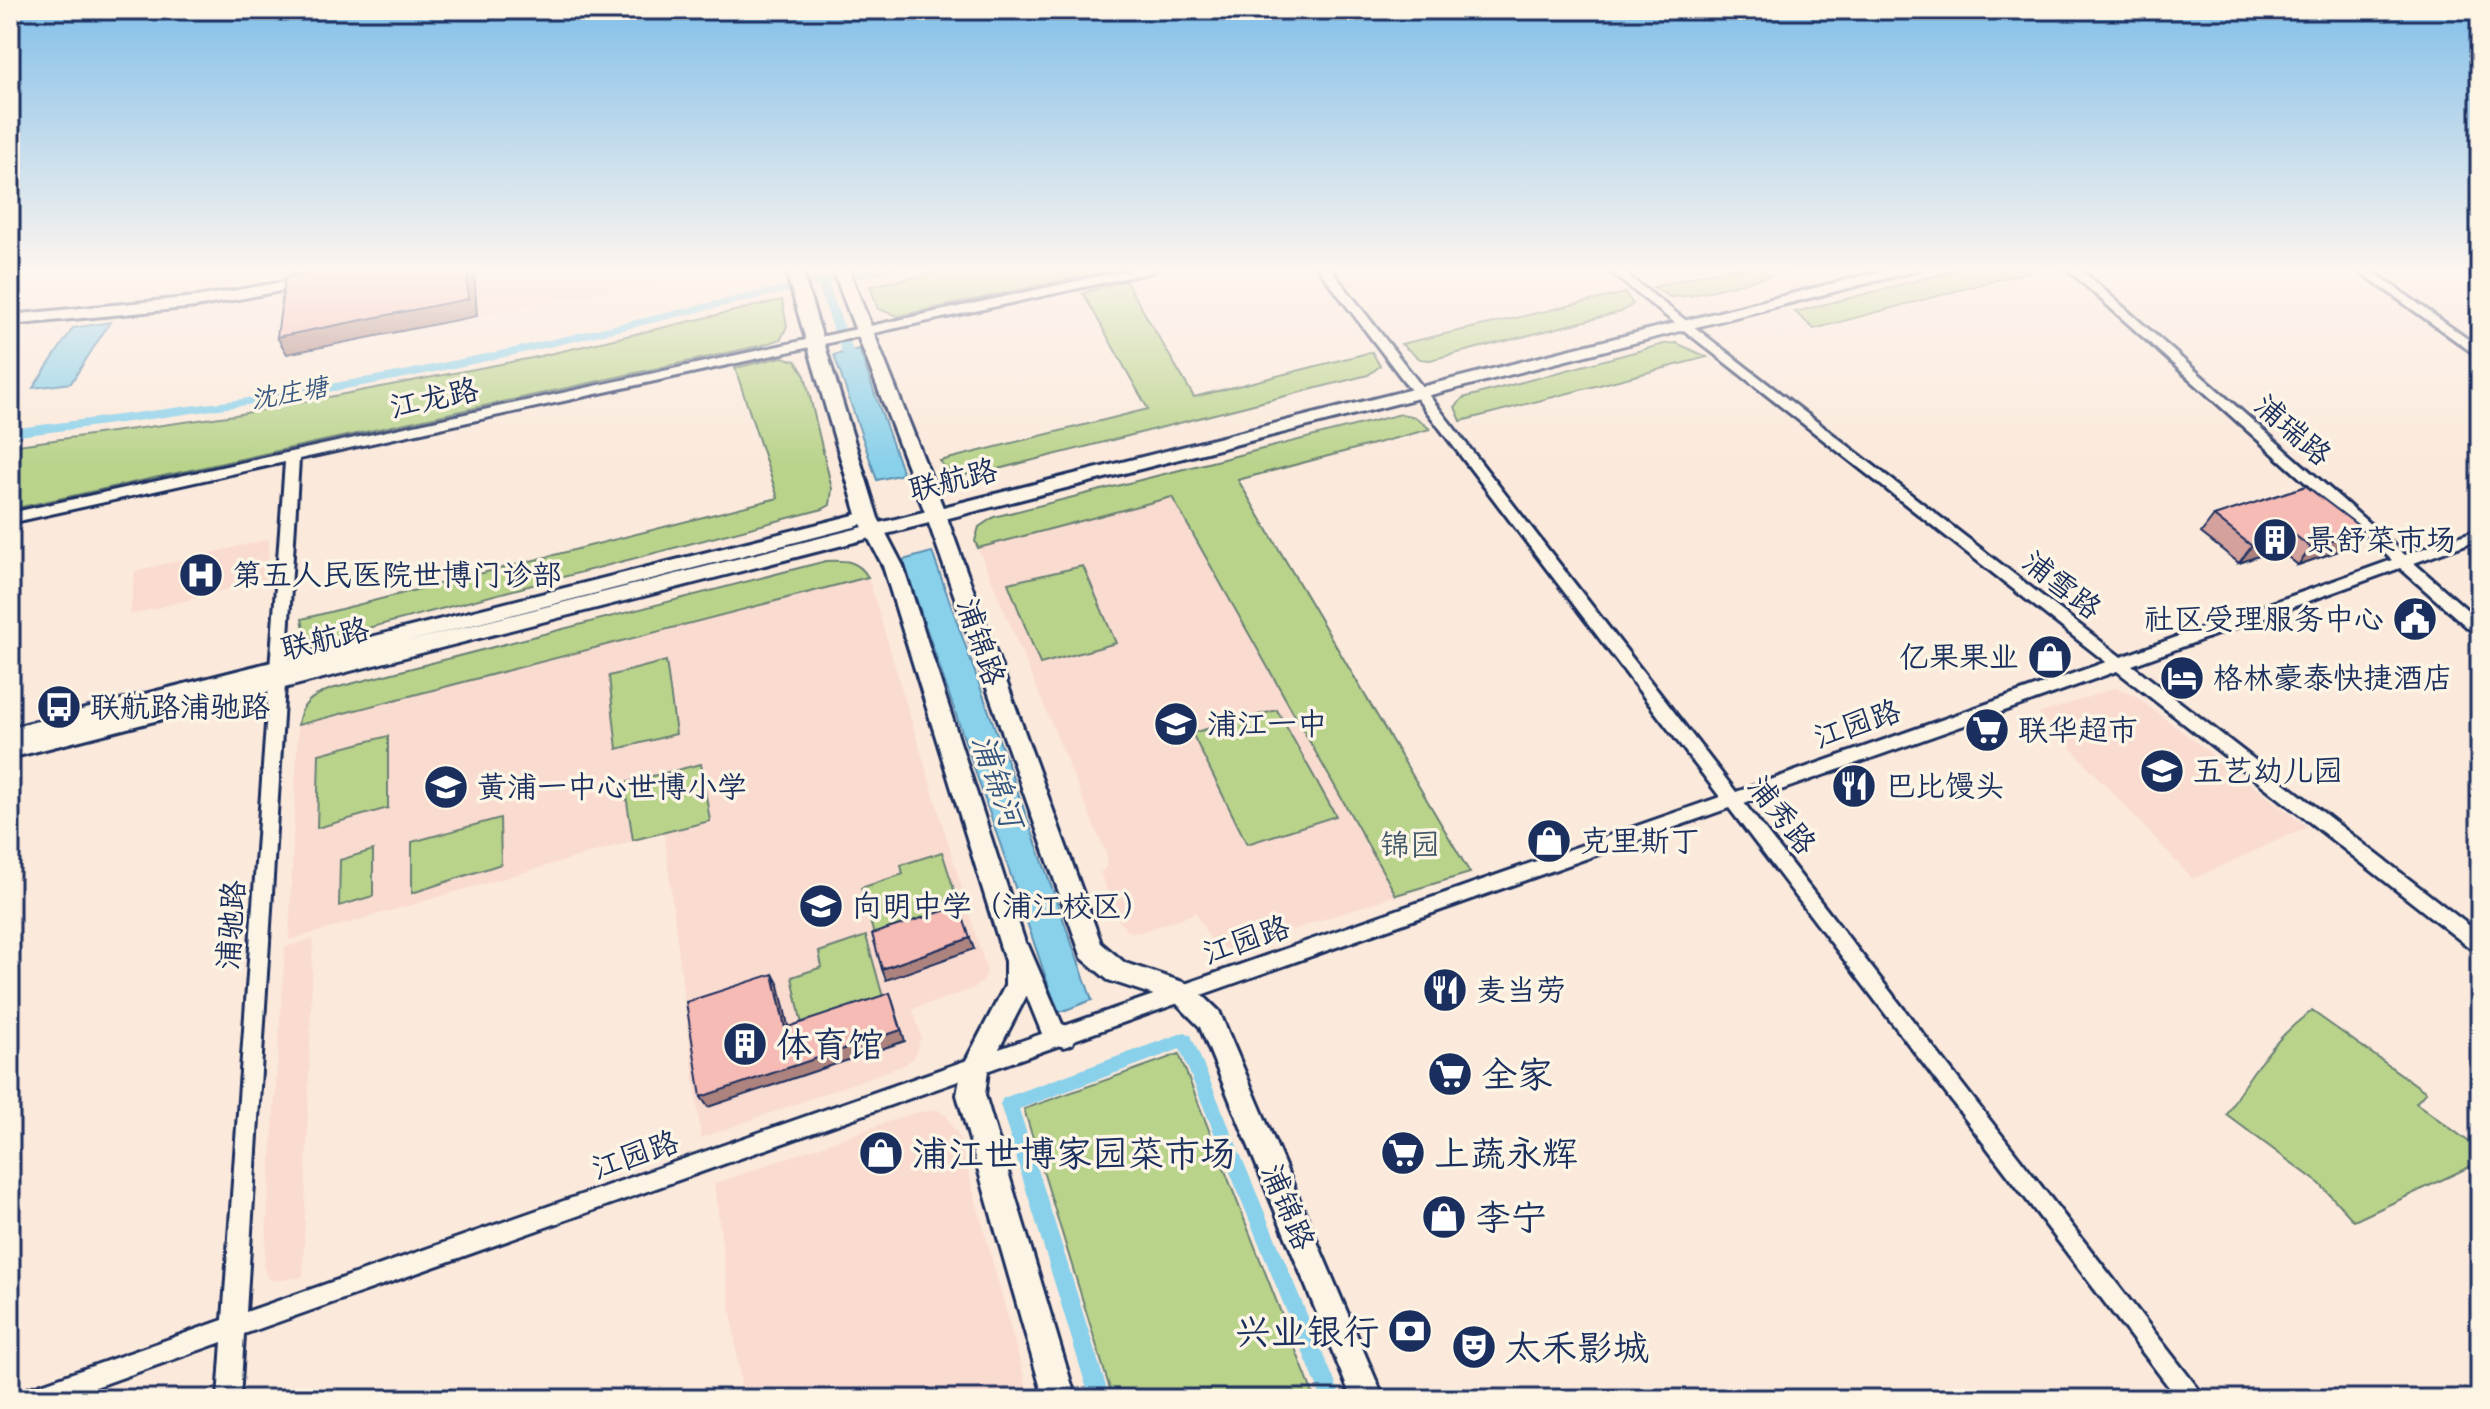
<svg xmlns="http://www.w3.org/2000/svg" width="2490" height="1409" font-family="Sriracha,'LXGW WenKai TC',sans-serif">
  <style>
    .built { fill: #fadbd0 }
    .green { fill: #b9d38b; stroke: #6a8174; stroke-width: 2 }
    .water { fill: #89d0ea; stroke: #5d90b2; stroke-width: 2 }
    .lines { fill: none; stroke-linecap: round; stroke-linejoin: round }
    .canal { fill: #89d0ea; fill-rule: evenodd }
    .minor-casing { stroke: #1b2f5e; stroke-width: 6 }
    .tertiary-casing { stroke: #1b2f5e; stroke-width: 6 }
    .secondary-casing { stroke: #1b2f5e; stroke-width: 6 }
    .minor { fill: #fcf5e5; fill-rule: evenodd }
    .tertiary { fill: #fcf5e5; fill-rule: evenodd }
    .secondary { fill: #fcf5e5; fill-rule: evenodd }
    .wall { fill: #d4a19c; stroke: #1b2f5e; stroke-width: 2 }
    .shaded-wall { fill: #ad837f; stroke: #1b2f5e; stroke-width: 2 }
    .building { fill: #f7bbb5; stroke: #1b2f5e; stroke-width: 2 }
    .labels { text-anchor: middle; stroke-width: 7; stroke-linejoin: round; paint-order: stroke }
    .far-water-label { font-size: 26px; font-style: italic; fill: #365781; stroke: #fcf5e5 }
    .street-label { font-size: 30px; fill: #1b2f5e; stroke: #fcf5e5 }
    .poi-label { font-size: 30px; fill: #1b2f5e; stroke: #fcf5e5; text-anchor: start }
    .park-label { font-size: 30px; fill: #425869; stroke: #fcf5e5 }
    .water-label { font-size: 32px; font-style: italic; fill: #365781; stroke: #fcf5e5 }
    .near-poi-label { font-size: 36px; fill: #1b2f5e; stroke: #fcf5e5; text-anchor: start }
  </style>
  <rect width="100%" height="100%" fill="#fbe9db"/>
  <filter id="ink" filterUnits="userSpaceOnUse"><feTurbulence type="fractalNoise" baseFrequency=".0125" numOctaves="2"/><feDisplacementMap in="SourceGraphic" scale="16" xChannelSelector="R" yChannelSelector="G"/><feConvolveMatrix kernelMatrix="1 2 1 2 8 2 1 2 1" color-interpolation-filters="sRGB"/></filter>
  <g filter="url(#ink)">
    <!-- built -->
    <g class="built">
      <polygon points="474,268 727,268 477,316"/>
      <polygon points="1172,497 1396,895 1232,950 1217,945 1208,936 1196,913 1138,933 1126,930 1120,922 1100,873 1107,866 1107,856 978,548"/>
      <polygon points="269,539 267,579 130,615 135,571"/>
      <polygon points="868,577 987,972 983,981 972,989 913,1009 921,1037 914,1058 904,1065 701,1138 664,832 289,940 298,725"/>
      <polygon points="2115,688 2134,695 2307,827 2193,879 2039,714"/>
      <polygon points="313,939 303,1277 274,1281 267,1277 264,1267 285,947"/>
      <polygon points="938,1110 947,1117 958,1135 1030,1399 743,1399 714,1184 913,1113"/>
    </g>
    <!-- green -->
    <g class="green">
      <polygon points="960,268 1119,268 898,316 878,309 870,286"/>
      <polygon points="1727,268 1802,268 1689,296 1670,297 1653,287"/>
      <polygon points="1966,268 2042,268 1814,329 1795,312"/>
      <path d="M1125,280L1194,397L1372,352L1380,366L1368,375L998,469C979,473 951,483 940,461L1148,409L1083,293Z"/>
      <polygon points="1625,293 1633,304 1621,312 1430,360 1420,359 1401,344"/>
      <polygon points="782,300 787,326 781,339 763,345 12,509 15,496 10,496 10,446 235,415 532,358"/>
      <polygon points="1676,343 1707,357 1461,421 1455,407 1463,398 1664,344"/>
      <polygon points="782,357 796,361 805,376 832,489 830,505 823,509 326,639 306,638 302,619 778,498 735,368"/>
      <polygon points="1401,414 1415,417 1430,429 1238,480 1470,873 1396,895 1172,497 978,548 975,541 979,527 994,517"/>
      <path d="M826,561C845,560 858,560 868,577L298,725C300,704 312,696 331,689Z"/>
      <polygon points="1083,566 1116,643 1040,664 1008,583"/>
      <polygon points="666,661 676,734 617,749 609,676"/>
      <polygon points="1277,710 1336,816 1247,844 1192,733"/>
      <polygon points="388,736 388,808 317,828 319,754"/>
      <polygon points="701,764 710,821 633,840 624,783"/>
      <polygon points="500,818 501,864 412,893 412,842"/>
      <polygon points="373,850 373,896 339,906 340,860"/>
      <polygon points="942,852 963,918 877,946 861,888 903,874 901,865"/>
      <polygon points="866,936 883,997 802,1025 792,977 822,967 819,952"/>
      <path d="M2312,1011L2426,1092L2416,1103L2480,1150V1162L2354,1221L2320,1184L2227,1115C2244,1080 2280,1032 2312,1011Z"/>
      <polygon points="1179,1054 1315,1399 1113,1399 1024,1109"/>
    </g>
    <!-- water -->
    <g class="water">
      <polygon points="110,322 71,383 33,388 73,328"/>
      <polygon points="859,349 903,474 877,480 834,355"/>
      <polygon points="932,552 1092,1000 1058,1013 903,560"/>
    </g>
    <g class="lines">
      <!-- canal -->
      <g class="canal">
        <path d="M879,268H899L894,271L828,284L859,367L853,370L847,367L818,286C680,314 543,351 405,378C274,403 142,421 10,437V429L236,400L404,371L514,348L821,277Z"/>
        <polygon points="1185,1032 1191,1035 1193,1040 1342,1399 1322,1399 1180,1049 1019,1109 1110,1399 1090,1399 1000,1104 1003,1098 1009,1096"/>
      </g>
      <!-- minor casing -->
      <g class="minor-casing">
        <g id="minor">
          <polygon points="297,268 309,268 301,285 295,289 289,285"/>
          <polygon points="1137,268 1158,268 1152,272 299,459 246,1312 1720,797 1318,268 1330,268 1736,792 2106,662 1605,268 1618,268 2121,657 2392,560 2066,268 2079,268 2405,555 2480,529 2480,539 2414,563 2480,621 2480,636 2475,634 2400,568 2132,665 2480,934 2480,953 2474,951 2117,671 1744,803 2200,1391 2203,1399 2178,1399 1729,808 244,1334 240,1399 218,1399 222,1342 62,1399 19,1399 22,1391 30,1388 223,1320 285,462 10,523 10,513"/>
          <polygon points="2355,268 2368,268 2480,348 2480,358"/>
        </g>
      </g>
      <!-- tertiary casing -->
      <g class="tertiary-casing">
        <g id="tertiary">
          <polygon points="1894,268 1917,268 1915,271 10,758 10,728 858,514 867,520 858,526 402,643"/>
          <polygon points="307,278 314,282 312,285 196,307 10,325 10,315 196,297"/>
          <polygon points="1020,942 1028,945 1062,1024 1072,1028 1076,1036 1072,1044 1064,1047 1045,1041 1009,952 1012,945"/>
        </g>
      </g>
      <!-- secondary casing -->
      <g class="secondary-casing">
        <g id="secondary">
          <polygon points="785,268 801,268 878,518 903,566 1031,961 1031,987 988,1070 985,1095 1076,1399 1044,1399 957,1095 962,1068 1005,986 1005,961 883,566 858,518"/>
          <polygon points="832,268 848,268 946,515 1101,943 1125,963 1192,985 1219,1011 1384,1399 1352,1399 1200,1027 1175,1002 1108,980 1082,958 926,515"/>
        </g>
      </g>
      <!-- minor -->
      <use href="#minor" class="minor"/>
      <!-- tertiary -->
      <use href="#tertiary" class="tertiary"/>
      <!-- secondary -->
      <use href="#secondary" class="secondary"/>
    </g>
    <!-- wall -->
    <polygon class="wall" points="2306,486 2350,547 2298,565 2278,549 2239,563 2201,533 2214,516"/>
    <!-- shaded-wall -->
    <g class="shaded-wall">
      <polygon points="467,268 474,268 477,316 287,354 277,337"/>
      <polygon points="2364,530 2350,547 2298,565 2311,548"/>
      <polygon points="2291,532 2278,549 2239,563 2252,546"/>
      <polygon points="970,938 974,949 886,980 882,969"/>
      <polygon points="773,974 779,985 791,1039 785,1028"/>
      <polygon points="890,993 905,1041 708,1107 701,1097"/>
    </g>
    <!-- building -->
    <g class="building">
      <polygon points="341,268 467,268 468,299 277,337 285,277"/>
      <polygon points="2306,486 2364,530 2311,548 2291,532 2252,546 2214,516"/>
      <polygon points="959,906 970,938 882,969 872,934"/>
      <polygon points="773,974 785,1028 890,993 901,1030 701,1097 686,1002"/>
    </g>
  </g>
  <!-- sky -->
  <linearGradient id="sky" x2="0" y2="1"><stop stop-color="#82bfe9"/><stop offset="0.58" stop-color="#fdf5ef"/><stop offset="1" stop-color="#fdf5ef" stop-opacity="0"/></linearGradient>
  <rect width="2490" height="465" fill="url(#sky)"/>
  <!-- icons -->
  <defs>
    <g id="building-disc" transform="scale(2.3)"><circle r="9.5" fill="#1b2f5e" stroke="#fcf5e5"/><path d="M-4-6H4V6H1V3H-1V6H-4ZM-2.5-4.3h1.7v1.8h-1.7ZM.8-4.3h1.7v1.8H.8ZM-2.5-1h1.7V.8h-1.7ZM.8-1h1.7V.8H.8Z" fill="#fff"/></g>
    <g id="hospital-disc" transform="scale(2.3)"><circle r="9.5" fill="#1b2f5e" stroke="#fcf5e5"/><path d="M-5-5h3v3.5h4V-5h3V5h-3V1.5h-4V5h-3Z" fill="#fff"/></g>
    <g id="civic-disc" transform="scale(2.3)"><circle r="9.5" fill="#1b2f5e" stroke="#fcf5e5"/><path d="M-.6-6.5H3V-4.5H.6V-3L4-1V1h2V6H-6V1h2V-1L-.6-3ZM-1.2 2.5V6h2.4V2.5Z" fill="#fff"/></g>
    <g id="shop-disc" transform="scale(2.3)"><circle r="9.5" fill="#1b2f5e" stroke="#fcf5e5"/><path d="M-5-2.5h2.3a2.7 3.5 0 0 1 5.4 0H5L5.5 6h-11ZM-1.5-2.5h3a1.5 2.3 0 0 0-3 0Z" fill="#fff"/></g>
    <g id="hotel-disc" transform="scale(2.3)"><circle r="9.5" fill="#1b2f5e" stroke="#fcf5e5"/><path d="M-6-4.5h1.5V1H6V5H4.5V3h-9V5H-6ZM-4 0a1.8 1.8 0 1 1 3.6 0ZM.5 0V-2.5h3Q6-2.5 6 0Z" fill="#fff"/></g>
    <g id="bus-disc" transform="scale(2.3)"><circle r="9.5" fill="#1b2f5e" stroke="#fcf5e5"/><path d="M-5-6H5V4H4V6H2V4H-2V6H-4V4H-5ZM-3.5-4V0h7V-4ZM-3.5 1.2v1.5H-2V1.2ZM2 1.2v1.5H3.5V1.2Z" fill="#fff"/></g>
    <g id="school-disc" transform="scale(2.3)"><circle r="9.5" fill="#1b2f5e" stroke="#fcf5e5"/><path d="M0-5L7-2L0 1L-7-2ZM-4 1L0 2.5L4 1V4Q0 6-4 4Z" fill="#fff"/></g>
    <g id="supermarket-disc" transform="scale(2.3)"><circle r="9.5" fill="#1b2f5e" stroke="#fcf5e5"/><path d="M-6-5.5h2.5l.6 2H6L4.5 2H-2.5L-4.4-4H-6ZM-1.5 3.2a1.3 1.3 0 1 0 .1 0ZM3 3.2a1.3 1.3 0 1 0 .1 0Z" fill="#fff"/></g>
    <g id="restaurant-disc" transform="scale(2.3)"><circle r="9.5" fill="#1b2f5e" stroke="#fcf5e5"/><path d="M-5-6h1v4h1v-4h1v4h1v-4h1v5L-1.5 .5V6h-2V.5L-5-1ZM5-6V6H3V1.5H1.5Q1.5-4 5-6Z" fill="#fff"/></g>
    <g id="bank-disc" transform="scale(2.3)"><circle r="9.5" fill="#1b2f5e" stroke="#fcf5e5"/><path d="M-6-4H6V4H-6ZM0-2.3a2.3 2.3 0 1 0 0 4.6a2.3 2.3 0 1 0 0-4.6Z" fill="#fff"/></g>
    <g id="theatre-disc" transform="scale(2.3)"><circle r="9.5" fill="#1b2f5e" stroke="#fcf5e5"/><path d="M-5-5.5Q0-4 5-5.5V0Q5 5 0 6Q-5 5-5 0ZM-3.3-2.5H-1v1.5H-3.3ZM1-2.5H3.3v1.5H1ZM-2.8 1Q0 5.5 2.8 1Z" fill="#fff"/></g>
  </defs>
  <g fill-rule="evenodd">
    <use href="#building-disc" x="2275" y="540"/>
    <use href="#hospital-disc" x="201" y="575"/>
    <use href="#civic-disc" x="2415" y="619"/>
    <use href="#shop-disc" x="2050" y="657"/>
    <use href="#hotel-disc" x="2182" y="678"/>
    <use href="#bus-disc" x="59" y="707"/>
    <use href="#school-disc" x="1176" y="724"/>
    <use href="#supermarket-disc" x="1987" y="730"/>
    <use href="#school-disc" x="2162" y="771"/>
    <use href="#restaurant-disc" x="1854" y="786"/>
    <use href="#school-disc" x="446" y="787"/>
    <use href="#shop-disc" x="1549" y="841"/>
    <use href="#school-disc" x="821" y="906"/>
    <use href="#restaurant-disc" x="1445" y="990"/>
    <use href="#building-disc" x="745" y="1044"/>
    <use href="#supermarket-disc" x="1450" y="1074"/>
    <use href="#shop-disc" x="881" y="1153"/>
    <use href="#supermarket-disc" x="1403" y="1153"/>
    <use href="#shop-disc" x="1444" y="1217"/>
    <use href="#bank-disc" x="1410" y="1331"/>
    <use href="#theatre-disc" x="1474" y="1347"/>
  </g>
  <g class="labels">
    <!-- far-water labels -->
    <g class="far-water-label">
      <text transform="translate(289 393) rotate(-10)" y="9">沈庄塘</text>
    </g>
    <!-- street labels -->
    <g class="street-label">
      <text transform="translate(434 398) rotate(-12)" y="10">江龙路</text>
      <text transform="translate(2293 430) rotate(41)" y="10">浦瑞路</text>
      <text transform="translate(953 480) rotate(-14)" y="10">联航路</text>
      <text transform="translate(2062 585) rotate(38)" y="10">浦雪路</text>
      <text transform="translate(325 639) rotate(-14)" y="10">联航路</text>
      <text transform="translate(981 642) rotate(71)" y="10">浦锦路</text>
      <text transform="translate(1857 724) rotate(-19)" y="10">江园路</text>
      <text transform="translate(1782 815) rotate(52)" y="10">浦秀路</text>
      <text transform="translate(231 925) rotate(-86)" y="10">浦驰路</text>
      <text transform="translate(1246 940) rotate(-19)" y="10">江园路</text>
      <text transform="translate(635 1155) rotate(-19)" y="10">江园路</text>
      <text transform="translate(1288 1207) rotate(67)" y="10">浦锦路</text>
    </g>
    <!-- poi labels -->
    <g class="poi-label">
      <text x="2306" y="550">景舒菜市场</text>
      <text x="232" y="585">第五人民医院世博门诊部</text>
      <text x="2384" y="629" text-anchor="end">社区受理服务中心</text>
      <text x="2019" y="667" text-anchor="end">亿果果业</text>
      <text x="2213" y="688">格林豪泰快捷酒店</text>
      <text x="90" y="717">联航路浦驰路</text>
      <text x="1207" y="734">浦江一中</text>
      <text x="2018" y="740">联华超市</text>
      <text x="2193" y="781">五艺幼儿园</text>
      <text x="1885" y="796">巴比馒头</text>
      <text x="477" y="797">黄浦一中心世博小学</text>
      <text x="1580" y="851">克里斯丁</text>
      <text x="852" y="916">向明中学（浦江校区）</text>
      <text x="1476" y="1000">麦当劳</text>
    </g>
    <!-- park labels -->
    <g class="park-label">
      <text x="1410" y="855">锦园</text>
    </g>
    <!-- water labels -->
    <g class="water-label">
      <text transform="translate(998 781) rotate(71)" y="11">浦锦河</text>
    </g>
    <!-- near-poi labels -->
    <g class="near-poi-label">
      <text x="776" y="1057">体育馆</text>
      <text x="1481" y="1087">全家</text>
      <text x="912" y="1166">浦江世博家园菜市场</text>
      <text x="1434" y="1166">上蔬永辉</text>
      <text x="1475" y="1230">李宁</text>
      <text x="1379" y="1344" text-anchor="end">兴业银行</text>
      <text x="1505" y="1360">太禾影城</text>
    </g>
  </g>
  <!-- margin -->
  <rect width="2490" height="1409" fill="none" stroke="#fcf5e5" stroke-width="40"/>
  <rect x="20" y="20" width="2450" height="1369" fill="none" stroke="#1b2f5e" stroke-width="3" filter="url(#ink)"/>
</svg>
